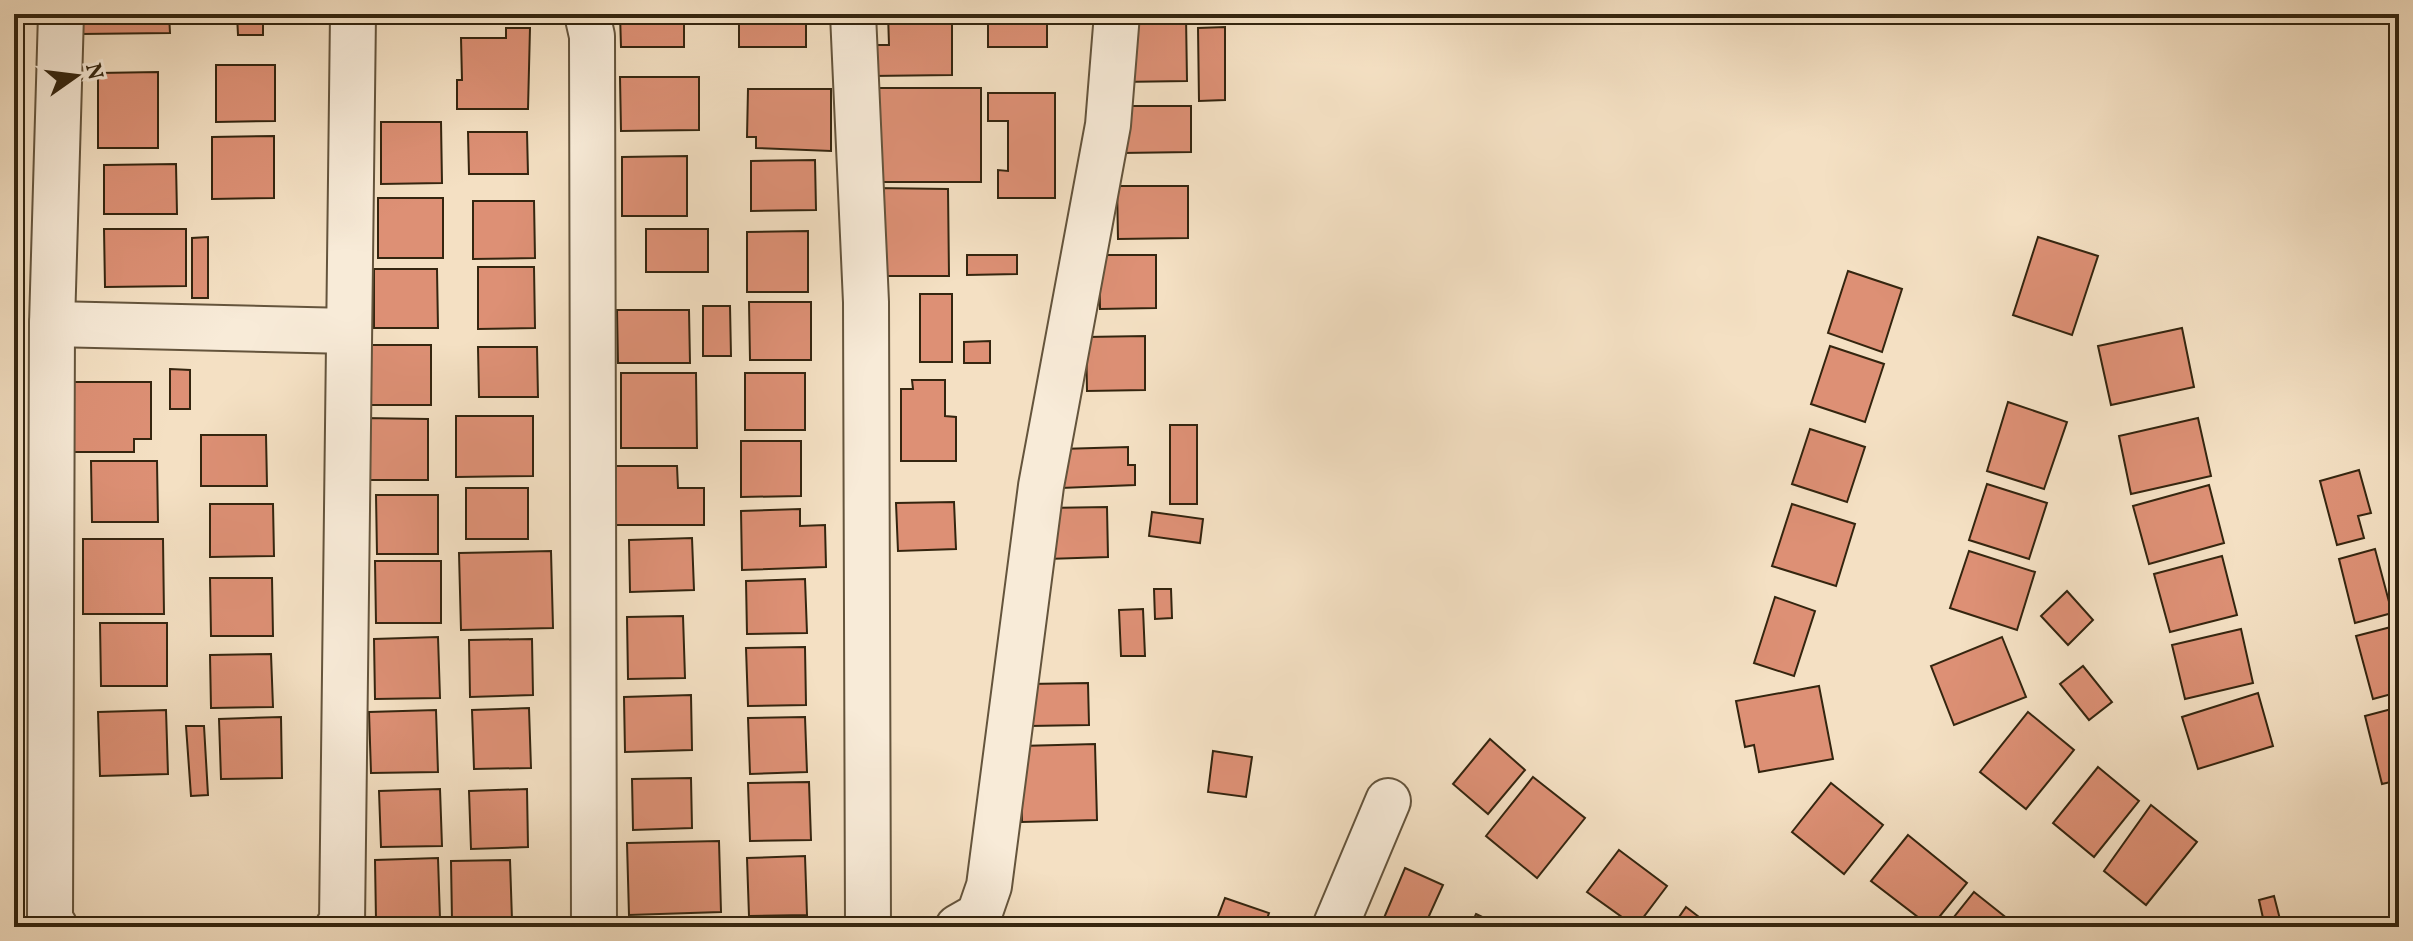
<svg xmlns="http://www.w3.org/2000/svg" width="2413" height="941" font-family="Vollkorn,serif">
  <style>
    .building { fill: #dd9075; stroke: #34250f; stroke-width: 2 }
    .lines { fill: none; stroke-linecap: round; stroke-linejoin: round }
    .minor-casing { stroke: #64543c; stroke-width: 48 }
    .minor { stroke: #f8ebd8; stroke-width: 44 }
  </style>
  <rect width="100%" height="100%" fill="#f4e0c3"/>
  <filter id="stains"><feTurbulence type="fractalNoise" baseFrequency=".0025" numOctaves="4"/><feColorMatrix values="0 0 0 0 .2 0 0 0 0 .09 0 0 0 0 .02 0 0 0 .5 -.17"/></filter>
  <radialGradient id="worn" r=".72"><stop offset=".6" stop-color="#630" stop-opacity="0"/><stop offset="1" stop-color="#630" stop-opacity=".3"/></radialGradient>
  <!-- building -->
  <g class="building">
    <polygon points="80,14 169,14 170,33 81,34"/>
    <polygon points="263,14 263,35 238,35 237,15 211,15"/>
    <polygon points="441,14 503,14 503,16 441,17"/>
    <polygon points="620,14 684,14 684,47 621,47"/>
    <rect x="739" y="14" width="67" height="33"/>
    <polygon points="888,14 952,14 952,75 871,76 871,45 889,45"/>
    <rect x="988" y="14" width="59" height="33"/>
    <polygon points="1186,16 1187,81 1120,82 1120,17"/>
    <polygon points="1225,27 1225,100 1199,101 1198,28"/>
    <polygon points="506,28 530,28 528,109 457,109 457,80 462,80 461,38 506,38"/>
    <polygon points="216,65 275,65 275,121 216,122"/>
    <polygon points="158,72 158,148 98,148 98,73"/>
    <polygon points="620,77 699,77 699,130 621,131"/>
    <polygon points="861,88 981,88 981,182 874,182"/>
    <polygon points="748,89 831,89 831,151 756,148 756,137 747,137"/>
    <polygon points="988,93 1055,93 1055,198 998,198 998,170 1008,171 1008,121 988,121"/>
    <polygon points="1121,106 1191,106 1191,152 1122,153"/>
    <polygon points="381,122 441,122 442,183 381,184"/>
    <polygon points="468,132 527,132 528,174 469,174"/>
    <polygon points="274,136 274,198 212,199 212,137"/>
    <polygon points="687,156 687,216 622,216 622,157"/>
    <polygon points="815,160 816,210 751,211 751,161"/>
    <polygon points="176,164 177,214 104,214 104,165"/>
    <polygon points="1117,186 1188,186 1188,238 1118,239"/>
    <polygon points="874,188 948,189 949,276 875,276"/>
    <rect x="378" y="198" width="65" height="60"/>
    <polygon points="473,201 534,201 535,258 473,259"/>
    <polygon points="104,229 186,229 186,286 105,287"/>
    <rect x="646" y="229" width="62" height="43"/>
    <polygon points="808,231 808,292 747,292 747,232"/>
    <polygon points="208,237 208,298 192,298 192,238"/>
    <polygon points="2038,237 2098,256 2072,335 2013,315"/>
    <polygon points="967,255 1017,255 1017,274 967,275"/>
    <polygon points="1099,255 1156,255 1156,308 1100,309"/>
    <polygon points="478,267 534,267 535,328 478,329"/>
    <polygon points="374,269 437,269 438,328 374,328"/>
    <polygon points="1848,271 1902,289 1882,352 1828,333"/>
    <rect x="920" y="294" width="32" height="68"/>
    <polygon points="749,302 811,302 811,360 750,360"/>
    <polygon points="703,306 730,306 731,356 703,356"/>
    <polygon points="617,310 689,310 690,363 618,363"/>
    <polygon points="2182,328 2194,387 2111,405 2098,346"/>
    <polygon points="1145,336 1145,390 1087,391 1086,337"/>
    <polygon points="990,341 990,363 964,363 964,342"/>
    <polygon points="356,345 431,345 431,405 357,405"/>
    <polygon points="1830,346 1884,364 1865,422 1811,404"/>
    <polygon points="478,347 537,347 538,397 479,397"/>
    <polygon points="170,369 190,370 190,409 170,409"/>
    <polygon points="621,373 696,373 697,448 621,448"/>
    <rect x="745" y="373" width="60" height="57"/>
    <polygon points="912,380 945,380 945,416 956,417 956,461 901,461 901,389 913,389"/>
    <polygon points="74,382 151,382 151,439 134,439 134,452 74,452"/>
    <polygon points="2008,402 2067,422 2044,489 1987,471"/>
    <polygon points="456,416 533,416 533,476 456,477"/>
    <polygon points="363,418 428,419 428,480 364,480"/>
    <polygon points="2198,418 2211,476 2131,494 2119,436"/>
    <rect x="1170" y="425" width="27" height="79"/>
    <polygon points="1810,429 1865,447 1847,502 1792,484"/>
    <polygon points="201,435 266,435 267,486 201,486"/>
    <polygon points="741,441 801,441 801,496 741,497"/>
    <polygon points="1128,447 1128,465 1135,465 1135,485 1061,488 1060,449"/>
    <polygon points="91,461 157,461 158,522 92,522"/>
    <polygon points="616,466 677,466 678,488 704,488 704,525 616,525"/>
    <polygon points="2359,470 2371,513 2358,516 2364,538 2337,545 2320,481"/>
    <polygon points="1987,484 2047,503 2029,559 1969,540"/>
    <polygon points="2209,485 2224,543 2149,564 2133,506"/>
    <rect x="466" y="488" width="62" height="51"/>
    <polygon points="376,495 438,495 438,554 377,554"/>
    <polygon points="954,502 956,549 898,551 896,503"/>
    <polygon points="210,504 273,504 274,556 210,557"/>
    <polygon points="1792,504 1855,524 1836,586 1772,566"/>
    <polygon points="1107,507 1108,557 1047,559 1046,508"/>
    <polygon points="800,509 800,526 825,525 826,567 742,570 741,511"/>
    <polygon points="1152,512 1203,519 1200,543 1149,536"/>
    <polygon points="692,538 694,590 630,592 629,540"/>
    <polygon points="83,539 163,539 164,614 83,614"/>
    <polygon points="2375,549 2392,613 2355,623 2339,559"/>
    <polygon points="551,551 553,628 461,630 459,553"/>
    <polygon points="1969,551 2035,572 2017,630 1950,608"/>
    <polygon points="2222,556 2237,615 2170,632 2154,574"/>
    <polygon points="375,561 441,561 441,623 376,623"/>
    <polygon points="210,578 272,578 273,636 211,636"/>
    <polygon points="805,579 807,633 747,634 746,581"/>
    <polygon points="1154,589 1171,589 1172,618 1155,619"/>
    <polygon points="2067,591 2093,620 2068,645 2041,616"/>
    <polygon points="1775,597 1815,611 1794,676 1754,663"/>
    <polygon points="1143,609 1145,656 1121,656 1119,610"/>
    <polygon points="683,616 685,678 628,679 627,617"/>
    <polygon points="100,623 167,623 167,686 101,686"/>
    <polygon points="2391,627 2399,657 2399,692 2373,699 2356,636"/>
    <polygon points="2241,629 2253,683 2185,699 2172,645"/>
    <polygon points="438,637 440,698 375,699 374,639"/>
    <polygon points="2002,637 2026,697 1954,725 1931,666"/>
    <polygon points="532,639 533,695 470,697 469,640"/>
    <polygon points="805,647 806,705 748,706 746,648"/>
    <polygon points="271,654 273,707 211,708 210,655"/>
    <polygon points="2083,666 2112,702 2089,720 2060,684"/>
    <polygon points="1088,683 1089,725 1029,726 1028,684"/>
    <polygon points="1819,686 1833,759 1759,772 1754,745 1745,747 1736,701"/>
    <polygon points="2258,693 2273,746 2198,769 2182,717"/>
    <polygon points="691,695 692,750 625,752 624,697"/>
    <polygon points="2399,707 2399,780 2382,784 2365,716"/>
    <polygon points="529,708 531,768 474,769 472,710"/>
    <polygon points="166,710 168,774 100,776 98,712"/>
    <polygon points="436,710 438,772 371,773 369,712"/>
    <polygon points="2028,712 2074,750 2026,809 1980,772"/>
    <polygon points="281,717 282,778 221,779 219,719"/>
    <polygon points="805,717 807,772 750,774 748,718"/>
    <polygon points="186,726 204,726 208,795 191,796"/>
    <polygon points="1490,739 1525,770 1488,814 1453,784"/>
    <polygon points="1095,744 1097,820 1022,822 1020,746"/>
    <polygon points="1213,751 1252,757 1246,797 1208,792"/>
    <polygon points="2098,767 2139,801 2094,857 2053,823"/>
    <polygon points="1533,777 1585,818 1537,878 1486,836"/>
    <polygon points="691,778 692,828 633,830 632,779"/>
    <polygon points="809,782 811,840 750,841 748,783"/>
    <polygon points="1831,783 1883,825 1844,874 1792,832"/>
    <polygon points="440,789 442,846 381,847 379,791"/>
    <polygon points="527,789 528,847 471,849 469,791"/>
    <polygon points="2151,805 2197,842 2146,905 2104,871"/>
    <polygon points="1908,835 1967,883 1931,927 1871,881"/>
    <polygon points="719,841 721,912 629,915 627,843"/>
    <polygon points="1619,850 1667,886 1636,927 1587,892"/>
    <polygon points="805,856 807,915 749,916 747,858"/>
    <polygon points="438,858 440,919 376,920 375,860"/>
    <polygon points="510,860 512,920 452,921 451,861"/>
    <polygon points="1405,868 1443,885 1424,927 1386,927 1381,925"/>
    <polygon points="1974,892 2018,927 1946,927"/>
    <polygon points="2274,896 2282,927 2265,927 2259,900"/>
    <polygon points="1225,898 1269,913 1264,927 1214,927"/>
    <polygon points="1686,907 1712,927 1672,927"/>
    <polygon points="1476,914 1503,927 1470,927"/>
  </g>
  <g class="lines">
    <!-- minor casing -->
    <g class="minor-casing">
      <g id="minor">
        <polyline points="587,14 592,36 594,927"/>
        <polyline points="853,14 866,302 868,927"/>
        <polyline points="52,324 349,331"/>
        <polyline points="55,927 50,919 52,324 61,14"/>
        <polyline points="338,927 342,923 353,14"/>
        <polyline points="958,927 979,915 989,886 1041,486 1108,125 1117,14"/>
        <polyline points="1335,927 1388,801"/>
      </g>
    </g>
    <!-- minor -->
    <use href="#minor" class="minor"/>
  </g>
  <!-- margin -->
  <rect width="2413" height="941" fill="none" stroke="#f4e0c3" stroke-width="48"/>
  <rect x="16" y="16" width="2381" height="909" fill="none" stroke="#34250f" stroke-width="4"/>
  <rect x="24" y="24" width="2365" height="893" fill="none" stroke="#34250f" stroke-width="2"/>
  <!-- north arrow -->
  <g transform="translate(76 76) rotate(76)" stroke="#f8ebd8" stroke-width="6" paint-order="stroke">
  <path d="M0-6L14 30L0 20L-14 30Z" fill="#34250f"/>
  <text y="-12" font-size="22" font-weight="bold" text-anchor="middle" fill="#34250f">N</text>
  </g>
  <rect width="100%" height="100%" filter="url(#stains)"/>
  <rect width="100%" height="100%" fill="url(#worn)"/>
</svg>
